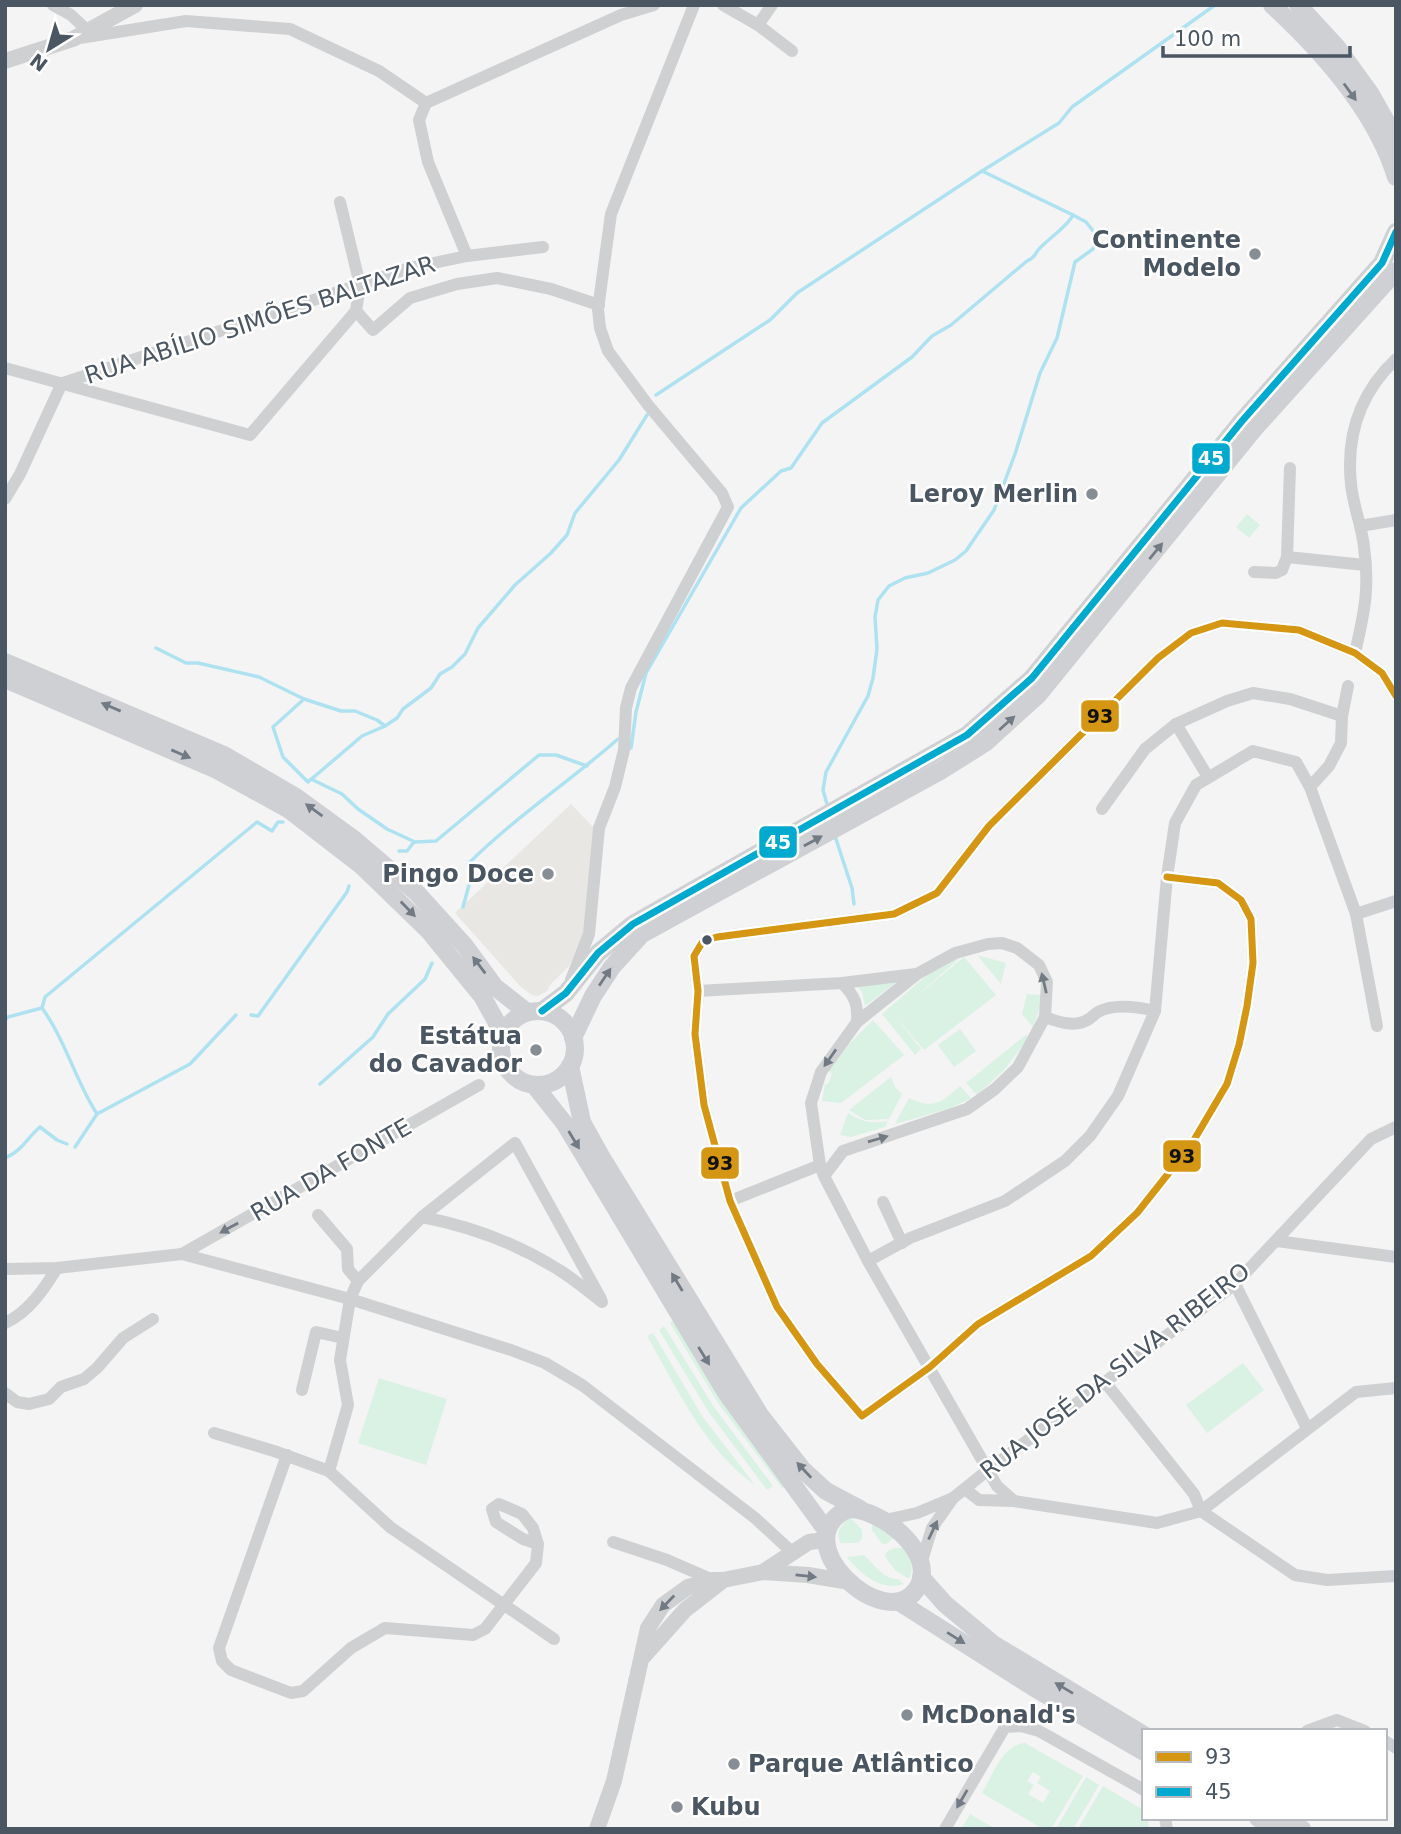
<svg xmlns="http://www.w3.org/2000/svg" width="1401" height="1834" font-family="'DejaVu Sans',sans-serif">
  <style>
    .commercial { fill: #e8e7e3 }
    .green { fill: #d9f2e3; fill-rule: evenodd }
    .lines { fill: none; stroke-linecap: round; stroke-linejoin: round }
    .stream { stroke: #aee2f0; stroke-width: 3.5 }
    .minor { stroke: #ced0d2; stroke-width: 12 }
    .tertiary { stroke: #ced0d2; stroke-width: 16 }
    .secondary { stroke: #ced0d4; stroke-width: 18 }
    .bus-1-casing { stroke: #fff; stroke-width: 12 }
    .bus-2-casing { stroke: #fff; stroke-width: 12 }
    .bus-1 { stroke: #d49613; stroke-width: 7 }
    .bus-2 { stroke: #00a9ce; stroke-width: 7 }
    .oneway { fill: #727b84 }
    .oneway2 { fill: #727b83 }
    .poi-dot { fill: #868d94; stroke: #fff; stroke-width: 2.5 }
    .bus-dot { fill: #4a5661; stroke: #fff; stroke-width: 2.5 }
    .labels { text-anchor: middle; stroke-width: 5; stroke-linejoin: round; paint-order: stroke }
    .poi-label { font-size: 24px; font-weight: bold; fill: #4a5661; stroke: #fff; text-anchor: end }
    .street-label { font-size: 24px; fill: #4a5661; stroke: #fff }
    .line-badge { stroke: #fff; stroke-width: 2.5 }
    .badge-label { font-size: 19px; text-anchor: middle; font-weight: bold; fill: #fff }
    .pale-badge-label { font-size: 19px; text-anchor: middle; font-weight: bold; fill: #111 }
  </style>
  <rect width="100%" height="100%" fill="#f4f4f4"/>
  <!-- commercial -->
  <polygon class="commercial" points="571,804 595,829 587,925 575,955 568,967 550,985 547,991 538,996 532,995 521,987 455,913"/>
  <!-- green -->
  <g class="green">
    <polygon points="1247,514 1260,525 1249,538 1236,527"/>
    <polygon points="977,955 1006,963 1001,984"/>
    <polygon points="962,956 912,1000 964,957 996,995 924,1050 894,1015 921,1049 915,1055 882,1014 934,969"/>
    <polygon points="898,981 865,1006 862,992 856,985"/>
    <polygon points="1027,994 1041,995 1041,1005 1033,1027 1022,1014"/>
    <polygon points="873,1020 904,1055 841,1103 822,1101 825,1084 828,1084 832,1074 829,1071 849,1044"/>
    <polygon points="960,1029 976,1051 954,1067 938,1045"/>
    <polygon points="1027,1034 1027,1040 1004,1070 977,1095 966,1083"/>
    <polygon points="891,1077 895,1087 902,1094 889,1119 865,1120 849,1110"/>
    <path d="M960,1086L971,1098L951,1108L895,1124L909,1098C934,1110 942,1102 960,1086Z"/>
    <path d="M848,1113C862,1122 871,1124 888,1121L885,1127L851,1137L840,1135Z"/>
    <polygon points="676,1319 788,1484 782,1488 718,1403 670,1323"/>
    <polygon points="664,1326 714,1407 773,1486 767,1490 708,1411 659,1330"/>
    <path d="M653,1333L702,1416L755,1485C705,1450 677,1388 647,1336Z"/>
    <polygon points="1243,1363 1264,1390 1207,1433 1186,1405"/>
    <polygon points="379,1378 447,1399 426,1465 358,1443"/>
    <path d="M850,1517L862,1530V1539L858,1543H841C834,1531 842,1525 850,1517Z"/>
    <polygon points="872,1521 895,1537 886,1544 882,1544 872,1530"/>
    <path d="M894,1548H903C910,1557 915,1568 909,1579L896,1571L885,1557L886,1552Z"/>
    <path d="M864,1555C874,1564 884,1580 898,1579L904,1584C882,1592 860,1574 847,1557Z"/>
    <path d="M1025,1743L1083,1776L1051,1829H1043L982,1793C992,1776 1003,1744 1025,1743ZM1033,1772L1041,1777L1037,1783L1050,1791L1043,1803L1028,1794L1034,1785L1027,1781Z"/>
    <polygon points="1086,1777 1099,1785 1073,1829 1056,1829"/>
    <polygon points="1103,1786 1140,1808 1144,1812 1144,1818 1148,1818 1149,1829 1078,1829"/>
    <polygon points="970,1814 996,1829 961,1829"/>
  </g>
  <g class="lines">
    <!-- stream -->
    <g class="stream">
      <polyline points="656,395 770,320 797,293 982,171 1059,123 1072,107 1215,5"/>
      <polyline points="156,648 186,663 198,663 259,677 304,699 341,711 355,711 377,720 385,726"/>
      <polyline points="304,699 273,727 283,757 308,782 362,736 385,726 397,718 403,709 431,688 440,674 452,667 465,654 478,628 515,585 551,553 567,535 575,513 619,460 647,415"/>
      <path d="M631,748L636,712L646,673L741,508L781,471L791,468L822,423L912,357L932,336L951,325L1027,261C1035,258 1034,255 1039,249C1049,238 1067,227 1073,215L982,171"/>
      <polyline points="311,779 342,794 358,809 387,829 415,842 436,841 539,755 556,755 587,766"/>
      <polyline points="828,808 823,790 826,772 868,696 873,678 877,649 875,617 878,600 889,586 905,578 928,573 955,560 966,551 994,510 1015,454 1040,373 1057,338 1075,262 1093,249 1098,237 1086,222 1073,215"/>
      <polyline points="835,836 852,888 854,904"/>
      <polyline points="399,851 407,851 414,842"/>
      <path d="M463,907L472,874L468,864C514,818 569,782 618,739"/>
      <polyline points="251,1015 258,1016 347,892 349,886"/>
      <polyline points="5,1020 8,1017 42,1008"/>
      <polyline points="320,1084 373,1037 388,1014 425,979 432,963"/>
      <polyline points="97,1114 190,1064 236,1015"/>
      <path d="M75,1147L97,1114C75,1080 66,1041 42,1008L45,997L257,822L272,831L278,822H283"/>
      <path d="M5,1158C21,1152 27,1138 40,1127L57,1140L67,1144"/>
    </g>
    <!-- minor -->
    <g class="minor">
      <polyline points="53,5 71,15 88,31"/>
      <polyline points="723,5 758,25 792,51"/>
      <polyline points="758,25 772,5"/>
      <polyline points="80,38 186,21 290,29 379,71 426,103 621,15 654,5"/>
      <polyline points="426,103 419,120 428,162 467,256"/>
      <polyline points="356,311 373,330 410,298 457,284 497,278 551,289 599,305"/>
      <polyline points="5,368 250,435 356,311 360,285 340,202"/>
      <polyline points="63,383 410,268 467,256 543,247"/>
      <polyline points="1290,468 1287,557 1365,565"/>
      <polyline points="5,499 20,474 62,383"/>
      <polyline points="1360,526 1396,520"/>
      <polyline points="1254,572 1276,573 1282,570 1287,557"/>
      <path d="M1355,653C1364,614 1370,588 1364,547C1362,526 1353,506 1351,484C1346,436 1360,393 1396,359"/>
      <polyline points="1176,724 1208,777"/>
      <polyline points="1310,787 1329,766 1341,743 1342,716 1348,686"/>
      <polyline points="1102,809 1145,749 1176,724 1227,701 1253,693 1290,699 1342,716"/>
      <polyline points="1167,877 1218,883 1241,900 1251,919 1253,963 1247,1006 1239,1045 1227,1084 1191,1145 1137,1213 1091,1256 978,1324 930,1367 862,1416 817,1364 777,1307 730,1201 704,1105 695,1034 698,991 694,956 703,941 717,937 894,914 937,893 989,826 1158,658 1191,633 1222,623 1299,630 1355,653 1382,673 1396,696"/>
      <polyline points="1356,914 1396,901"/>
      <polyline points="571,980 589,934 599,828 615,787 624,750 626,708 631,688 728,507 722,493 648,405 608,351 600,328 598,309 611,214 694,5"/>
      <path d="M842,983C855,996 858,1004 857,1022"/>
      <polyline points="698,991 842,983 916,974"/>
      <path d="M1045,1017C1058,1022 1076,1028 1089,1019C1091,1018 1096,1013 1098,1012C1114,1003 1138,1007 1155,1011"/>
      <polyline points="824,1176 843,1151 967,1109 995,1089 1018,1067 1045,1017 1047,982 1039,965 1017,948 1002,943 988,944 955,953 917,974 857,1022 821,1072 811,1103 820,1165 824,1176 868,1261 997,1486 1014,1501 979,1500 965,1489"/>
      <polyline points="730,1201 820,1165"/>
      <polyline points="883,1202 902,1243"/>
      <polyline points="318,1215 347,1249 348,1269 358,1281"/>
      <polyline points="422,1217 515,1143 601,1299"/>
      <polyline points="1277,1241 1396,1257"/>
      <polyline points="182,1254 479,1085"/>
      <polyline points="868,1261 910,1238 1005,1201 1065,1161 1090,1136 1118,1096 1155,1011 1167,877 1175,823 1196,785 1253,751 1296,762 1310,787 1356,914 1377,1026"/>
      <polyline points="5,1269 57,1268 182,1254 350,1299 511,1350 545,1363 582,1385 755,1518 793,1553"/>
      <polyline points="1235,1284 1307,1428"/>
      <path d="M5,1323C29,1312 44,1289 57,1268"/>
      <polyline points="1105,1382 1194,1494 1201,1511 1295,1575 1327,1580 1396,1576"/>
      <polyline points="302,1390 316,1332 343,1338"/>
      <polyline points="5,1393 17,1402 29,1404 49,1399 61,1387 84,1379 97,1368 123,1338 153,1319"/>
      <polyline points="214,1433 274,1451 329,1471 390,1527 554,1639"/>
      <polyline points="287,1455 219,1648 222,1661 231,1670 291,1693 303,1691 351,1648 385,1628 473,1635 485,1629 536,1563 538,1544 533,1528 522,1514 499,1504 492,1509 496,1522 523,1539 538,1544"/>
      <path d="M329,1471L348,1405L340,1360L350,1299L358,1281L422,1217C469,1226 518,1244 559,1270C574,1279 588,1291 602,1302"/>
      <polyline points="1014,1501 1157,1523 1201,1511 1356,1392 1396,1388"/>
      <polyline points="885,1520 917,1513 953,1498"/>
      <polyline points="613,1542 667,1560 713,1580"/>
      <polyline points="921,1564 932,1528 953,1498 988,1470 1235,1284 1371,1139 1396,1127"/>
      <polyline points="1307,1731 1337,1720 1365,1731"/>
      <polyline points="1385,1741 1396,1748"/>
      <polyline points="1165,1818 1167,1829"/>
      <polyline points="945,1829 1005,1727 1021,1726 1039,1731 1144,1790"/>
    </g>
    <!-- tertiary -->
    <g class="tertiary">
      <polyline points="5,61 73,39 135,5"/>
      <polyline points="763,1572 809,1542 825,1540"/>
      <polyline points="644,1656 685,1610 721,1582"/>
      <polyline points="597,1829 614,1781 648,1628 663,1605 688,1587 713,1580 723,1580 763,1572 808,1575 850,1582"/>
    </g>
    <!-- secondary -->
    <g class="secondary">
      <path d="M1272,5C1321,50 1376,112 1396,177"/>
      <polyline points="1298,5 1336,46 1370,93 1396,139"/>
      <polyline points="5,662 224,755 296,797 355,840 417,893 465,946 495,987 527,1012"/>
      <polyline points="5,679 217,770 288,809 363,867 429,931 482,996 497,1023 501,1039"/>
      <circle cx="538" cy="1048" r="37"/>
      <polyline points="542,1011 566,993 598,953 633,924 967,735 1032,678 1242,421 1382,263 1396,232"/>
      <polyline points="573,1038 593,996 612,967 642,934 942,770 985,743 1038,695 1254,429 1396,271"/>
      <polyline points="570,1066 582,1122 602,1158 760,1415 803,1470 826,1491 860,1509"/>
      <polyline points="534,1085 565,1124 727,1394 826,1530"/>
      <path d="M848,1509C880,1508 941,1554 916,1590C884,1635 782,1540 848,1509Z"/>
      <polyline points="921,1577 945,1604 993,1644 1144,1735"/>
      <polyline points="899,1602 1036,1689 1144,1752"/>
      <polyline points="1258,1818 1276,1829"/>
      <polyline points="1284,1818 1302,1829"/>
    </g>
    <!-- bus-1 casing -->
    <g class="bus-1-casing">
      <polyline id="bus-1" points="1167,877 1218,883 1241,900 1251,919 1253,963 1247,1006 1239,1045 1227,1084 1191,1145 1137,1213 1091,1256 978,1324 930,1367 862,1416 817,1364 777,1307 730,1201 704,1105 695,1034 698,991 694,956 703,941 717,937 894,914 937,893 989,826 1158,658 1191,633 1222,623 1299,630 1355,653 1382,673 1396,696"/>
    </g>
    <!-- bus-2 casing -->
    <g class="bus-2-casing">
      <polyline id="bus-2" points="542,1011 566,993 598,953 633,924 967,735 1032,678 1242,421 1382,263 1396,232"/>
    </g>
    <!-- bus-1 -->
    <use href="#bus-1" class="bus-1"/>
    <!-- bus-2 -->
    <use href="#bus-2" class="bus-2"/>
  </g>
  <!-- one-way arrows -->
  <defs><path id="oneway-solid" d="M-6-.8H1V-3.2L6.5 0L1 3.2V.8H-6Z" transform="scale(1.75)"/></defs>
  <g class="oneway">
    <use href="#oneway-solid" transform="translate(1350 92) rotate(54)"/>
    <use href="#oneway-solid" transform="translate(1156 551) rotate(-51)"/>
    <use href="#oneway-solid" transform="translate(111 707) rotate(-157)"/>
    <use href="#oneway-solid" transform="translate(1007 723) rotate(-42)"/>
    <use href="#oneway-solid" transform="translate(181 754) rotate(23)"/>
    <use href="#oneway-solid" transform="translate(314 810) rotate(-144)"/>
    <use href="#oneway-solid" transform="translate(813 841) rotate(-29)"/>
    <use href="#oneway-solid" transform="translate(408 909) rotate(46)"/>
    <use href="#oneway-solid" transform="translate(479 965) rotate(-127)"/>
    <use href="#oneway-solid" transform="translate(605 977) rotate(-56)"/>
    <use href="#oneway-solid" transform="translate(574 1140) rotate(59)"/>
    <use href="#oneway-solid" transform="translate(677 1282) rotate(-121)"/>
    <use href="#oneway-solid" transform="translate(704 1356) rotate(58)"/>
    <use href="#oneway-solid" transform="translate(804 1470) rotate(-133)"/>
    <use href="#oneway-solid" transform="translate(956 1638) rotate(32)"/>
    <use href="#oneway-solid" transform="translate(1064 1688) rotate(-149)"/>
  </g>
  <g class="oneway2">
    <use href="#oneway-solid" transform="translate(1044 983) rotate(-103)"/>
    <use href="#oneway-solid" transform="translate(830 1058) rotate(125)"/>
    <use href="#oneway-solid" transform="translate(878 1139) rotate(-16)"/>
    <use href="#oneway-solid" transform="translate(229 1228) rotate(151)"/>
    <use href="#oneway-solid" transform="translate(933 1530) rotate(-65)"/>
    <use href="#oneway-solid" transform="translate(806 1576) rotate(6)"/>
    <use href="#oneway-solid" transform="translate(667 1603) rotate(134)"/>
    <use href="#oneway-solid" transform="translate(962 1799) rotate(120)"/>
  </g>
  <!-- markers -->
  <g class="poi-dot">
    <circle cx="1255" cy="254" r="7"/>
    <circle cx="1092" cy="494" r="7"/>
    <circle cx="548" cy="874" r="7"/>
    <circle cx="536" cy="1050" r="7"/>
    <circle cx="907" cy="1715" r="7"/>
    <circle cx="734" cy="1764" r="7"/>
    <circle cx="677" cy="1807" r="7"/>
  </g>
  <circle class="bus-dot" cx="707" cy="940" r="6"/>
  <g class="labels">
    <!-- poi labels -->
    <g class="poi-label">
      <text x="1241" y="248">Continente<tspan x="1241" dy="28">Modelo</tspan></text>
      <text x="1078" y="502">Leroy Merlin</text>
      <text x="534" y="882">Pingo Doce</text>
      <text x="522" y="1044">Estátua<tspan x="522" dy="28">do Cavador</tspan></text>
      <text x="921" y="1723" text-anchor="start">McDonald's</text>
      <text x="748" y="1772" text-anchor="start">Parque Atlântico</text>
      <text x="691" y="1815" text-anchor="start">Kubu</text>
    </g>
    <!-- street labels -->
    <g class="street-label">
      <text transform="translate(260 320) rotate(-18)" y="8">RUA ABÍLIO SIMÕES BALTAZAR</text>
      <text transform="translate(331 1170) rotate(-30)" y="8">RUA DA FONTE</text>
      <text transform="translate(1115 1371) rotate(-38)" y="8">RUA JOSÉ DA SILVA RIBEIRO</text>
    </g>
  </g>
  <g class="line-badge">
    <rect x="1191" y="442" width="40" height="33" rx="7" fill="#00a9ce"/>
    <rect x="1080" y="699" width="40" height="34" rx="7" fill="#d49613"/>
    <rect x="758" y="825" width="40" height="34" rx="7" fill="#00a9ce"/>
    <rect x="1162" y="1139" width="40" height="34" rx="7" fill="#d49613"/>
    <rect x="700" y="1146" width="40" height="34" rx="7" fill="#d49613"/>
  </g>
  <g class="badge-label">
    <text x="1211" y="465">45</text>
    <text x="778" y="849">45</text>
  </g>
  <g class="pale-badge-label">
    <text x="1100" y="723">93</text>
    <text x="1182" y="1163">93</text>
    <text x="720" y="1170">93</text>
  </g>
  <!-- border -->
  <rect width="1401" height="1834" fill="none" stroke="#4a5661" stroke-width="14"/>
  <!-- legend -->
  <rect x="1142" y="1729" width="245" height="91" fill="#ffffff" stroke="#b7bbc0" stroke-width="2"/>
  <rect x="1156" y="1752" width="35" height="10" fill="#d49613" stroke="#b7bbc0" stroke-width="2"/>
  <text x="1205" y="1764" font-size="21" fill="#4a5661">93</text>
  <rect x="1156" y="1787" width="35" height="10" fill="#00a9ce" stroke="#b7bbc0" stroke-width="2"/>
  <text x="1205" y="1799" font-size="21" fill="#4a5661">45</text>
  <!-- north arrow -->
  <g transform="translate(49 49) rotate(217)" stroke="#ffffff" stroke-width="5" paint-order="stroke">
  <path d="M0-5L12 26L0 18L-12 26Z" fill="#4a5661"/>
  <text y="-10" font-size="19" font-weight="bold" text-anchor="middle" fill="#4a5661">N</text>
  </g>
  <!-- scale -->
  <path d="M1163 46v10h187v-10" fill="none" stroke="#4a5661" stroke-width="3.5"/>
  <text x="1174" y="46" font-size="21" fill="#4a5661" stroke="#ffffff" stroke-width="5" paint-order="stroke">100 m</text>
</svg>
